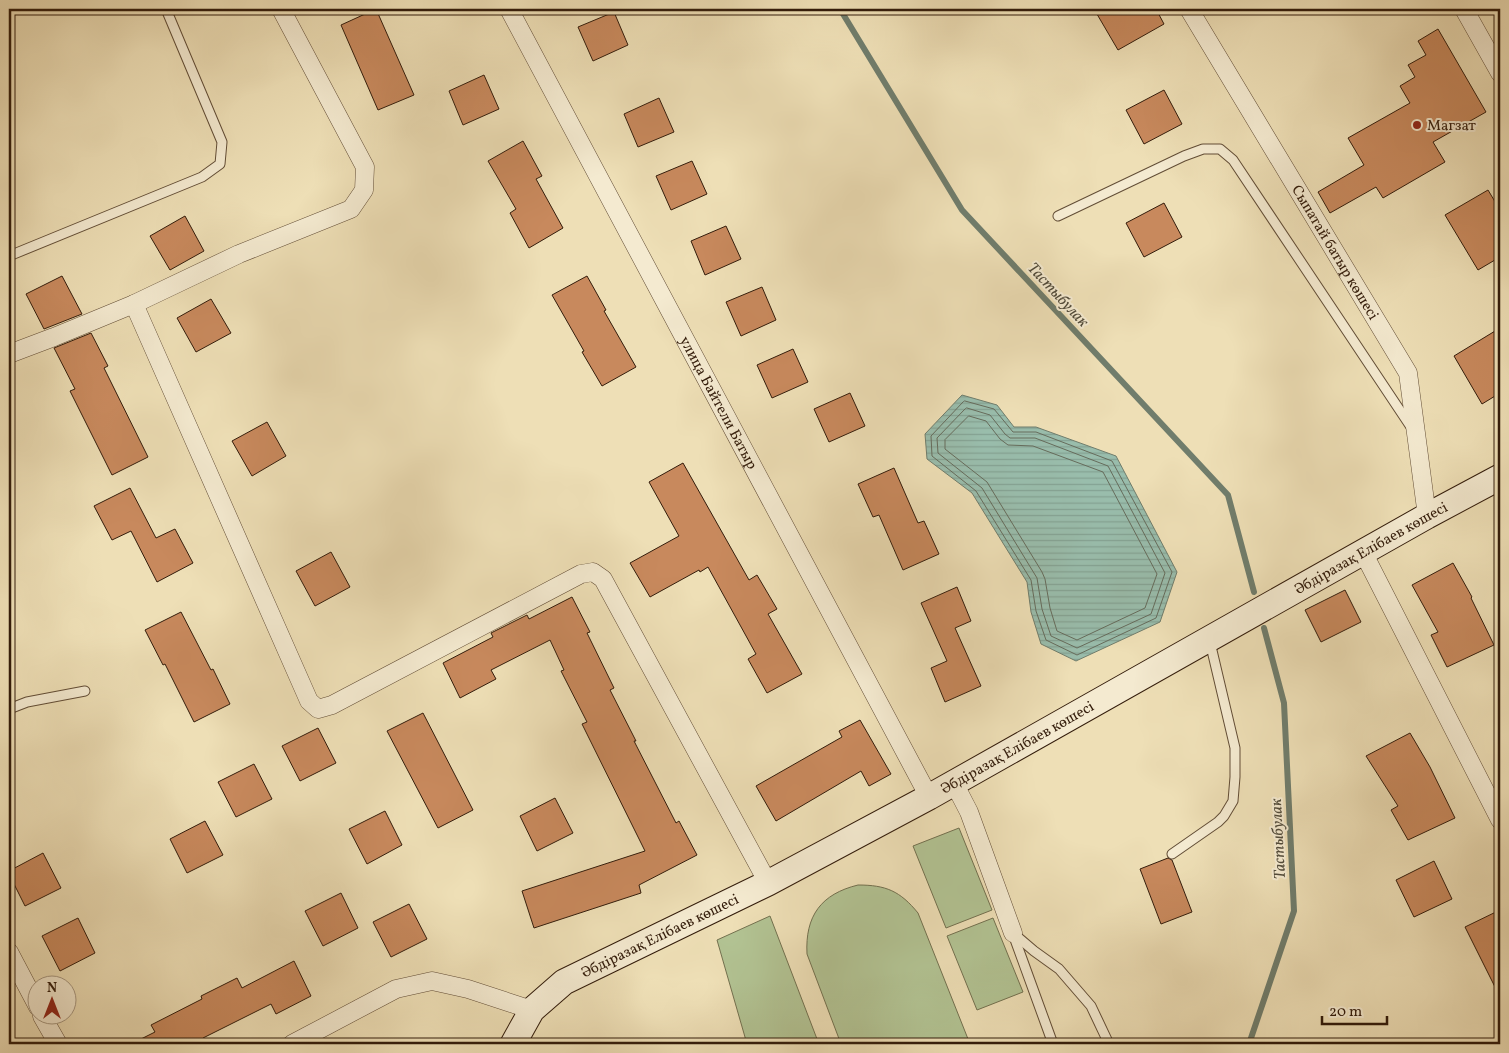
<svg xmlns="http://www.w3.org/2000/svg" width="1509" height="1053" font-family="Vollkorn,serif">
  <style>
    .grass { fill: #b2c393; stroke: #72704f }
    .water { fill: url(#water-rules); stroke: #707d6c }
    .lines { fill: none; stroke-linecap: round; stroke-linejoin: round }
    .shore { stroke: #666c5c; stroke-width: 1 }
    .stream { stroke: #707d6c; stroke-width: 6 }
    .building { fill: #c8895d; stroke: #331c0b }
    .lane-casing { stroke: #624d36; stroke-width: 11 }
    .street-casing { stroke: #624d36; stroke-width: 19 }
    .secondary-casing { stroke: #331c0b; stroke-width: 27 }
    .lane { stroke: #f4ead0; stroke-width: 9 }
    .street { stroke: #f4ead0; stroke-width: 18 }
    .secondary { stroke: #f4ead0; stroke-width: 25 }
    .poi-dot { fill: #8f2418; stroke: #f4ead0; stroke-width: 2 }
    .labels { text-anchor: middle; stroke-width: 4; stroke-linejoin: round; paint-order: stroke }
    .poi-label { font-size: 15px; fill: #331c0b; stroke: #f4ead0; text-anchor: start }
    .street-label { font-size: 15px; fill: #331c0b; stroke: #f4ead0 }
    .water-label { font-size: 16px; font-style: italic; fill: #524c3b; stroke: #f4ead0 }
  </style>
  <defs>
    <pattern id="water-rules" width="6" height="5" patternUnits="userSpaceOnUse" patternTransform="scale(1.25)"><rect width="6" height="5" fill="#99bdac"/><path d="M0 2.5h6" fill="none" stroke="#84a293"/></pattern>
  </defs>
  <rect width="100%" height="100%" fill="#eedfb6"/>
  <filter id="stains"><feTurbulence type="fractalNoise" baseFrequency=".004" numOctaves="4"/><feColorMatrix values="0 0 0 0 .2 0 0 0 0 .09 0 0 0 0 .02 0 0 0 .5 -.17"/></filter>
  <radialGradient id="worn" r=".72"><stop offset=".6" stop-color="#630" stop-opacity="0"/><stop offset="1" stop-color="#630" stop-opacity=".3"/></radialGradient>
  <!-- grass -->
  <g class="grass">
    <polygon points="959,828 992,910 946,928 913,846"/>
    <path d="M858,885C886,885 900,891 918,913L970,1044H841L807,954C805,916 821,894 858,885Z"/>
    <polygon points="770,916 817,1039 803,1044 747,1044 717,940"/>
    <polygon points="993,918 1023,992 977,1010 947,936"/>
  </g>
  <!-- water -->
  <polygon class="water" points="962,395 997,405 1014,427 1036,427 1116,456 1177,572 1160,622 1076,661 1041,644 1031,612 1027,582 972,493 927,459 925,434"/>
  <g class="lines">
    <!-- shore -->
    <g class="shore">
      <polygon points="965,401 994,409 1013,432 1036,432 1112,461 1172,572 1156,618 1077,655 1046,640 1036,611 1031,580 976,491 932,456 931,436 963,402"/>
      <polygon points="967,408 990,415 1005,434 1010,438 1035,438 1108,466 1165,573 1151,614 1077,648 1051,636 1042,609 1037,578 982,488 938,453 937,438 965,409"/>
      <polygon points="969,416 986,421 1000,439 1008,445 1033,446 1103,472 1157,574 1145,608 1077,640 1057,631 1050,608 1045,579 1042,572 987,482 945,449 945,440"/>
    </g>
    <!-- stream -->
    <g class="stream">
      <polyline points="840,9 962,210 1228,495 1254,592"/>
      <polyline points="1249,1044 1294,911 1284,703 1264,628"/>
    </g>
  </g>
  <!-- building -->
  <g class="building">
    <polygon points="376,9 414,95 378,110 341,25"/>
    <polygon points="1094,9 1156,9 1164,24 1118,50"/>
    <polygon points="614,12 628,45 593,61 578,27"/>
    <polygon points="1438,29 1486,112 1433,142 1445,162 1383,198 1376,187 1330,213 1318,192 1364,165 1348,138 1410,103 1400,86 1415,77 1408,65 1426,55 1418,41"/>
    <polygon points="484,75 499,109 463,125 449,91"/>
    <polygon points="1164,90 1182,124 1144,144 1126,110"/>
    <polygon points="659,98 674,132 638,147 624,114"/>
    <polygon points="523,141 542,176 536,179 563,228 529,248 510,213 516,209 488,161"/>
    <polygon points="692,161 707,194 671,210 656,176"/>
    <polygon points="1488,190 1500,210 1500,257 1478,270 1445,215"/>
    <polygon points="1164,203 1182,237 1144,257 1126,223"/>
    <polygon points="185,216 204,251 170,270 150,236"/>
    <polygon points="726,226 741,259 705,275 691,241"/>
    <polygon points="62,276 82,314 44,329 26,294"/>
    <polygon points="587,276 606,310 604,311 636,367 602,386 582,352 584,351 552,295"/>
    <polygon points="762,287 776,320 741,336 726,302"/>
    <polygon points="211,299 231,333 196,352 177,318"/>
    <polygon points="1500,328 1500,393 1482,404 1454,356"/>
    <polygon points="91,333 108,366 104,368 148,457 112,475 70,391 75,389 54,348"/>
    <polygon points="793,349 808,382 772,398 757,365"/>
    <polygon points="850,393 865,426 829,442 814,409"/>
    <polygon points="267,422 286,456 252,476 232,441"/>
    <polygon points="683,463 749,580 757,575 777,609 768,614 802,674 767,693 748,659 756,654 708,567 700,572 699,570 650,597 630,563 679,536 649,482"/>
    <polygon points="894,468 918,523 924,521 939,554 903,570 879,515 873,517 858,484"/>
    <polygon points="130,488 156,538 175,529 193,563 157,582 131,531 112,540 94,506"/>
    <polygon points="331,552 350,587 315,606 296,571"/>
    <polygon points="1453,563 1472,597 1471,598 1494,645 1447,667 1431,635 1438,632 1412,585"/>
    <polygon points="957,587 971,621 955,628 981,686 945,702 931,668 947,661 921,603"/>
    <polygon points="1345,590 1361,622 1321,642 1305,610"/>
    <polygon points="572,597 590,632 587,633 614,688 610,690 636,741 634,741 676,823 679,821 697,855 639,885 641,893 534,928 522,891 645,851 582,724 587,722 561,671 564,670 550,640 491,670 496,679 460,698 443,663 493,637 491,633 527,615 529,619"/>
    <polygon points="181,612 211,670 213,669 230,704 194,722 165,664 163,665 145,630"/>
    <polygon points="423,713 473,810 438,828 387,731"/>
    <polygon points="860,720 891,774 869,786 861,771 776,821 756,786 842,737 839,731"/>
    <polygon points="318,728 336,763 300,781 282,746"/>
    <polygon points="1410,733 1430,767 1455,818 1408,840 1391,810 1398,806 1366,756"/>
    <polygon points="254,764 272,799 236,817 218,782"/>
    <polygon points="555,798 573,833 537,851 520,816"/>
    <polygon points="385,811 402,845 367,864 349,829"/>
    <polygon points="205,821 223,855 187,873 170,839"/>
    <polygon points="43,853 61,888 25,906 9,874 9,871"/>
    <polygon points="1168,858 1172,860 1192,912 1161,924 1140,869"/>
    <polygon points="1434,861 1452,899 1414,917 1396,880"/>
    <polygon points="341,893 358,928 323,946 305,911"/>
    <polygon points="409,904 427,939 391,957 373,922"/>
    <polygon points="1500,910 1500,997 1465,927"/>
    <polygon points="78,918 95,953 60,971 42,936"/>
    <polygon points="294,961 311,996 276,1014 271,1004 203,1038 206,1044 131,1044 155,1032 151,1025 202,999 201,996 237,978 242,988"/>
  </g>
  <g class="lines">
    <!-- lane casing -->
    <g class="lane-casing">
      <g id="lane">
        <polyline points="1058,216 1184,156 1203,149 1220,149 1233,160 1411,427"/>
        <polyline points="9,256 202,177 220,164 222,142 166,9"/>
        <polyline points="9,709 27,702 85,691"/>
        <polyline points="1172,854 1218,822 1224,816 1233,801 1235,777 1235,748 1210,642"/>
        <polyline points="1013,933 1034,951 1059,969 1091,1006 1109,1044"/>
        <polyline points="1013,934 1053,1044"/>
      </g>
    </g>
    <!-- street casing -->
    <g class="street-casing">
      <g id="street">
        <path id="s1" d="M509,9L929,797"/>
        <path id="s2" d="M1189,9L1408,373L1427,516"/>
        <polyline points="1464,9 1500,73"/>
        <polyline points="134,304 309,701 318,709 332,705 581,574 593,572 603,579 768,883"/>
        <polyline points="9,354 54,337 134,304 239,254 351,209 364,190 365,167 281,9"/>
        <polyline points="1363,552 1500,820"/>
        <polyline points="954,783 969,812 1013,933"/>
        <polyline points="9,952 38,1007"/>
        <polyline points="42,1016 58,1044"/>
        <polyline points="292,1044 396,989 432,981 468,989 532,1010"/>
      </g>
    </g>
    <!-- secondary casing -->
    <g class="secondary-casing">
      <g id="secondary">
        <path id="s3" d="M513,1044L532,1010L564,982L768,883L929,797L1427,516L1500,477"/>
      </g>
    </g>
    <!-- lane -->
    <use href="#lane" class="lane"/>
    <!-- street -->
    <use href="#street" class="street"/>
    <!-- secondary -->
    <use href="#secondary" class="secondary"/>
  </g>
  <!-- markers -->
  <circle class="poi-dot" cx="1417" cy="125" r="5"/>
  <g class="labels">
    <!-- poi labels -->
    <g class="poi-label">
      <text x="1427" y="130">Магзат</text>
    </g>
    <!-- street labels -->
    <g class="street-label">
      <text dy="5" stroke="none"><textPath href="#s2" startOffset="284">Сыпатай батыр көшесі</textPath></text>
      <text dy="5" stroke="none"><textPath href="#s1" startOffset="446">улица Байтели Батыр</textPath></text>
      <text dy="5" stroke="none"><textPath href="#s3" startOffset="998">Әбдіразақ Елібаев көшесі</textPath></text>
      <text dy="5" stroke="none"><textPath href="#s3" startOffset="592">Әбдіразақ Елібаев көшесі</textPath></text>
      <text dy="5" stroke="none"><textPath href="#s3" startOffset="188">Әбдіразақ Елібаев көшесі</textPath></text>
    </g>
    <!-- water labels -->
    <g class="water-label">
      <text transform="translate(1059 294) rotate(47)" y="6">Тастыбулак</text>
      <text transform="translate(1277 839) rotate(-93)" y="6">Тастыбулак</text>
    </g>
  </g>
  <!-- margin -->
  <rect width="1509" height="1053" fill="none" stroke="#eedfb6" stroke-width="30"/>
  <rect x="10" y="10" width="1489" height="1033" fill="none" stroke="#331c0b" stroke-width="2.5"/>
  <rect x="15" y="15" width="1479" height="1023" fill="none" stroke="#331c0b"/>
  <!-- north arrow -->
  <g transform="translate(52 1000)"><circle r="24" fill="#f4ead0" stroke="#a79881"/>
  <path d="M0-4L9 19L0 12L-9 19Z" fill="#8f2418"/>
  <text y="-8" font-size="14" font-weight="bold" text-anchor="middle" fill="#331c0b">N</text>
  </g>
  <!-- scale -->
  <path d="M1322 1016v8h65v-8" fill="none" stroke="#331c0b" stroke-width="2.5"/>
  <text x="1329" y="1016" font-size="15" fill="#331c0b" stroke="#f4ead0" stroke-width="4" paint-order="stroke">20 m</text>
  <rect width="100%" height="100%" filter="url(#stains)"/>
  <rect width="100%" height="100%" fill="url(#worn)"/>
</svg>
